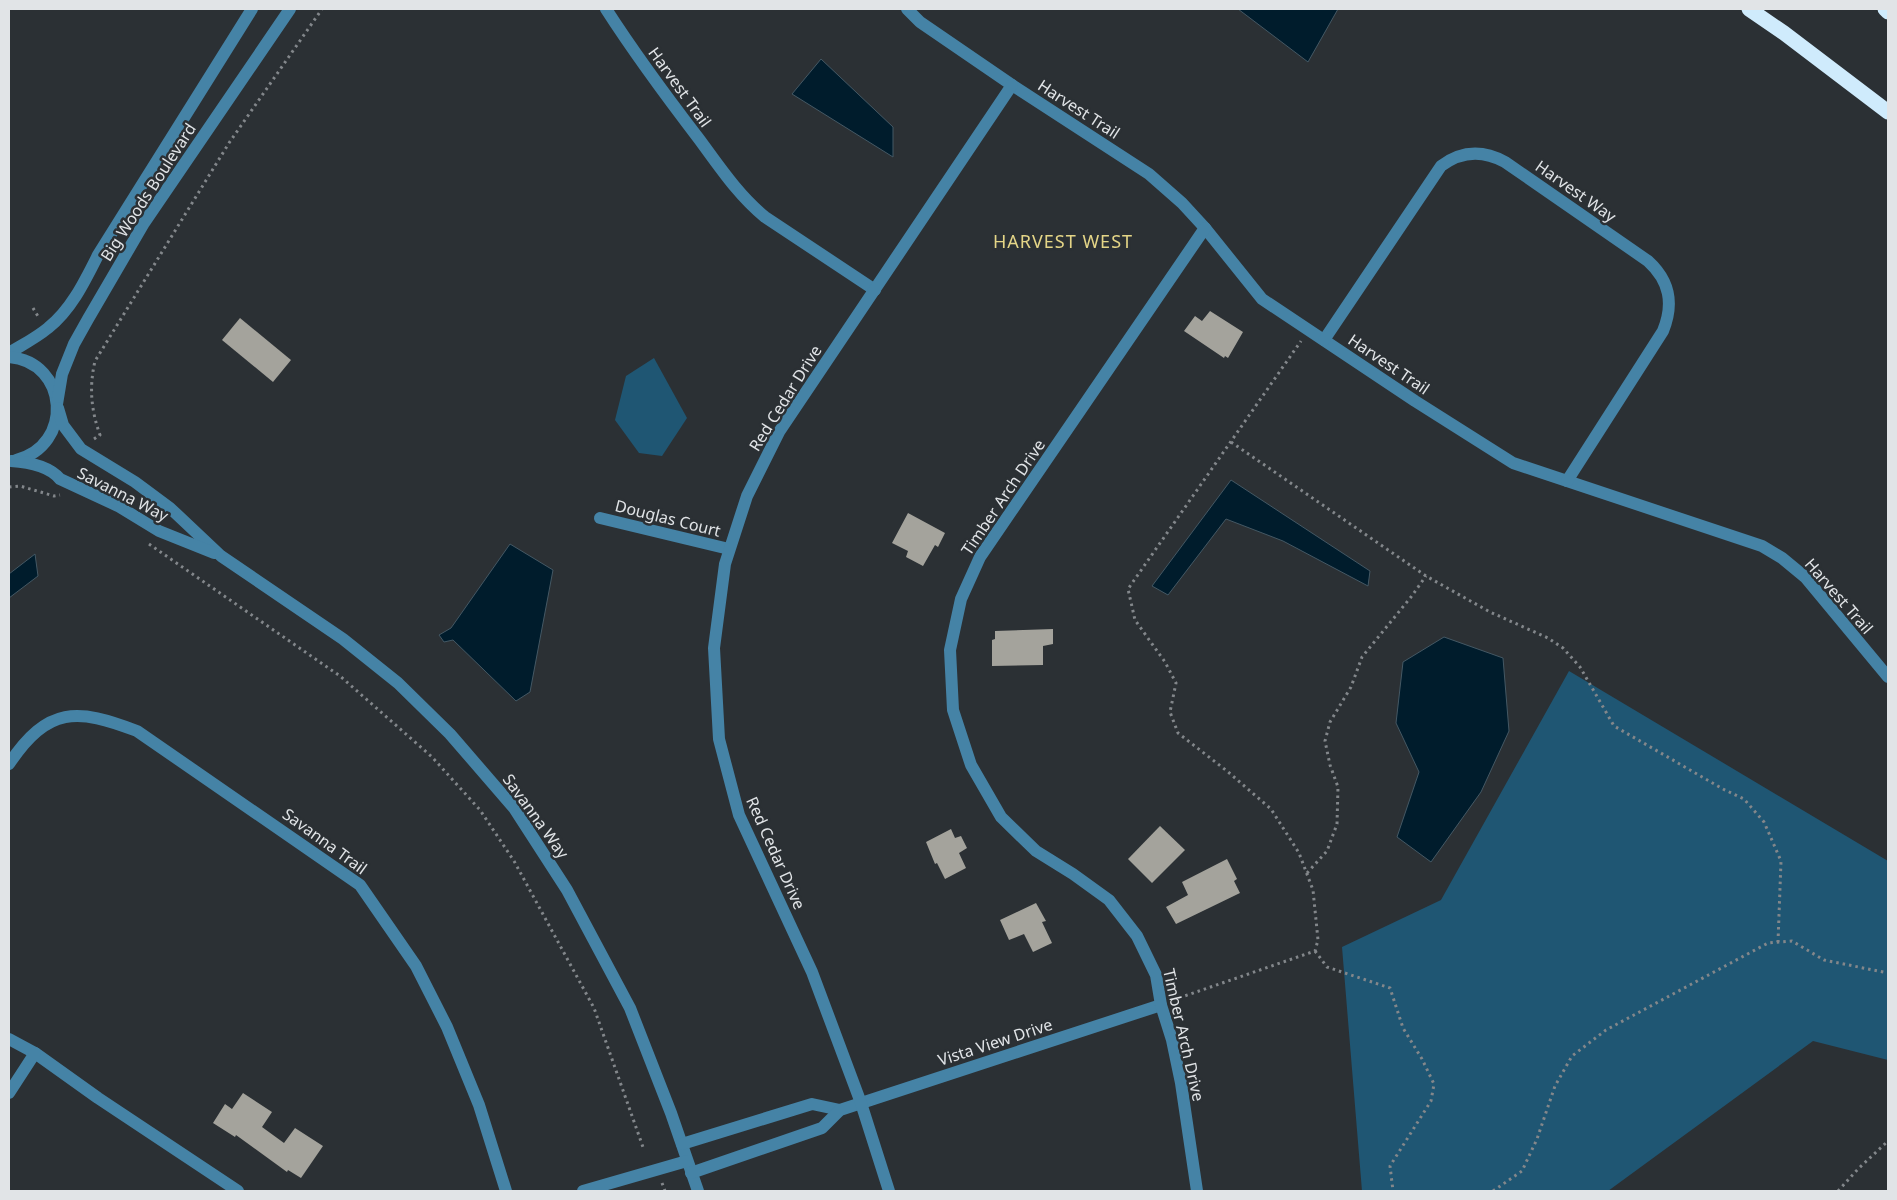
<svg xmlns="http://www.w3.org/2000/svg" width="1897" height="1200" font-family="'Noto Sans',sans-serif">
  <style>
    .green { fill: #1f5673 }
    .water { fill: #001c2c; stroke: #445864 }
    .building { fill: #a4a39c }
    .lines { fill: none; stroke-linecap: round; stroke-linejoin: round }
    .path { stroke: #83878b; stroke-width: 3; stroke-dasharray: 2.5 4; stroke-linecap: butt }
    .minor { stroke: #4583a6; stroke-width: 12 }
    .highway { stroke: #cfebfc; stroke-width: 15 }
    .labels { text-anchor: middle; stroke-width: 5; stroke-linejoin: round; paint-order: stroke }
    .street-label { font-size: 16px; fill: #e1e4e7; stroke: #2b3034 }
    .neighbourhood-label { font-size: 18px; letter-spacing: 1px; fill: #e4d587; stroke: #2b3034 }
  </style>
  <rect width="100%" height="100%" fill="#2b3034"/>
  <!-- green -->
  <g class="green">
    <polygon points="654,358 687,418 662,456 639,453 615,420 626,376"/>
    <polygon points="1569,671 1888,861 1888,1060 1813,1041 1608,1191 1362,1191 1342,947 1441,900"/>
  </g>
  <!-- water -->
  <g class="water">
    <polygon points="1238,9 1338,9 1308,62"/>
    <polygon points="821,59 893,127 893,157 792,94"/>
    <polygon points="1231,480 1370,571 1368,586 1283,541 1226,519 1168,595 1152,586"/>
    <polygon points="510,544 553,570 530,692 516,701 453,640 444,642 439,635 451,628"/>
    <polygon points="35,554 38,576 9,598 9,574"/>
    <polygon points="1444,637 1503,658 1509,731 1481,792 1431,862 1397,837 1419,772 1396,723 1403,662"/>
  </g>
  <!-- building -->
  <g class="building">
    <polygon points="1210,311 1243,332 1228,358 1225,356 1224,358 1184,331 1195,316 1202,321"/>
    <polygon points="240,318 291,360 273,382 222,340"/>
    <polygon points="908,513 945,533 938,547 935,545 923,566 906,557 908,551 892,543"/>
    <polygon points="1053,629 1053,644 1043,646 1043,665 992,666 992,640 995,639 995,631"/>
    <polygon points="1160,826 1185,850 1152,883 1128,859"/>
    <polygon points="951,829 955,838 961,836 967,848 959,853 966,868 945,879 937,863 935,864 926,842"/>
    <polygon points="1227,859 1237,879 1234,881 1240,893 1176,924 1166,907 1188,895 1182,882"/>
    <polygon points="1036,903 1046,921 1042,922 1052,943 1033,952 1024,934 1009,940 1000,920"/>
    <polygon points="243,1093 272,1112 262,1127 284,1143 295,1128 323,1146 301,1178 288,1170 287,1172 236,1135 235,1137 213,1123 225,1104 232,1109"/>
  </g>
  <g class="lines">
    <!-- path -->
    <g class="path">
      <polyline points="33,308 39,318"/>
      <path d="M94,439L100,435C91,410 89,387 95,361L229,143L322,9"/>
      <polyline points="1231,442 1426,576 1490,612 1548,638 1563,648 1580,667 1614,726 1723,789 1744,799 1764,822 1781,861 1778,942"/>
      <polyline points="9,487 20,486 54,496 60,495"/>
      <polyline points="149,544 340,676 432,757 480,810 514,861 594,1008 644,1150"/>
      <polyline points="1307,873 1327,851 1337,824 1338,787 1330,765 1325,741 1330,722 1351,687 1362,657 1411,597 1426,576"/>
      <polyline points="1315,951 1327,967 1390,988 1403,1028 1422,1059 1434,1084 1431,1101 1390,1166 1393,1191"/>
      <polyline points="1173,1000 1315,951 1318,940 1313,890 1299,853 1271,809 1227,771 1178,733 1170,712 1176,683 1165,662 1135,620 1128,589 1301,341"/>
      <polyline points="662,1183 665,1191"/>
      <polyline points="1493,1191 1522,1171 1537,1139 1555,1086 1572,1056 1606,1030 1768,943 1792,941 1824,960 1888,973"/>
      <polyline points="1838,1191 1858,1169 1888,1141"/>
    </g>
    <!-- minor -->
    <g class="minor">
      <path d="M606,9C635,54 666,96 699,139C719,166 738,195 765,217L875,290"/>
      <polyline points="907,9 920,22 1012,85 1149,174 1182,203 1205,228 1262,299 1415,401 1513,463 1762,546 1782,558 1805,577 1888,677"/>
      <path d="M1324,340L1441,166C1461,151 1483,150 1505,162L1648,261C1670,281 1674,304 1663,331L1567,481"/>
      <path d="M9,353C22,345 36,338 48,328C71,310 85,281 98,255L252,9"/>
      <path d="M9,357C69,362 74,446 16,460"/>
      <polyline points="57,404 62,374 74,344 88,319 144,223 290,9"/>
      <polyline points="58,408 63,425 81,449 135,482 170,508 221,556 343,639 398,683 450,734 514,808 567,890 630,1008 671,1113 698,1191"/>
      <path d="M11,461C28,462 49,466 60,479L118,506L159,531L214,553"/>
      <polyline points="600,518 729,549"/>
      <path d="M9,764C48,706 77,708 137,731L360,885L416,966L447,1027L479,1105L506,1191"/>
      <polyline points="9,1039 35,1053 98,1098 238,1191"/>
      <polyline points="9,1093 35,1053"/>
      <polyline points="682,1144 812,1104 840,1110"/>
      <polyline points="691,1173 822,1128 840,1110 1161,1005"/>
      <polyline points="583,1191 687,1161"/>
      <polyline points="889,1191 861,1103 812,972 739,815 719,739 714,648 725,564 747,496 779,432 1012,85"/>
      <polyline points="1197,1191 1181,1083 1172,1040 1161,1005 1156,975 1137,936 1109,900 1073,874 1036,851 1001,817 971,765 953,710 950,650 961,599 980,557 1205,228"/>
    </g>
    <!-- highway -->
    <g class="highway">
      <polyline points="1749,9 1784,33 1888,112"/>
      <polyline points="1885,9 1888,12"/>
    </g>
  </g>
  <g class="labels">
    <!-- street labels -->
    <g class="street-label">
      <text transform="translate(680 87) rotate(54)" y="6">Harvest Trail</text>
      <text transform="translate(1079 109) rotate(33)" y="6">Harvest Trail</text>
      <text transform="translate(1576 191) rotate(35)" y="6">Harvest Way</text>
      <text transform="translate(148 192) rotate(-57)" y="6">Big Woods Boulevard</text>
      <text transform="translate(1389 364) rotate(34)" y="6">Harvest Trail</text>
      <text transform="translate(785 398) rotate(-58)" y="6">Red Cedar Drive</text>
      <text transform="translate(123 494) rotate(27)" y="6">Savanna Way</text>
      <text transform="translate(1003 497) rotate(-56)" y="6">Timber Arch Drive</text>
      <text transform="translate(668 518) rotate(14)" y="6">Douglas Court</text>
      <text transform="translate(1839 596) rotate(49)" y="6">Harvest Trail</text>
      <text transform="translate(536 816) rotate(54)" y="6">Savanna Way</text>
      <text transform="translate(325 841) rotate(36)" y="6">Savanna Trail</text>
      <text transform="translate(776 853) rotate(66)" y="6">Red Cedar Drive</text>
      <text transform="translate(1184 1035) rotate(77)" y="6">Timber Arch Drive</text>
      <text transform="translate(995 1042) rotate(-18)" y="6">Vista View Drive</text>
    </g>
    <!-- neighbourhood labels -->
    <g class="neighbourhood-label">
      <text x="1063" y="248">HARVEST WEST</text>
    </g>
  </g>
  <!-- border -->
  <rect width="1897" height="1200" fill="none" stroke="#e1e4e7" stroke-width="20"/>
</svg>
